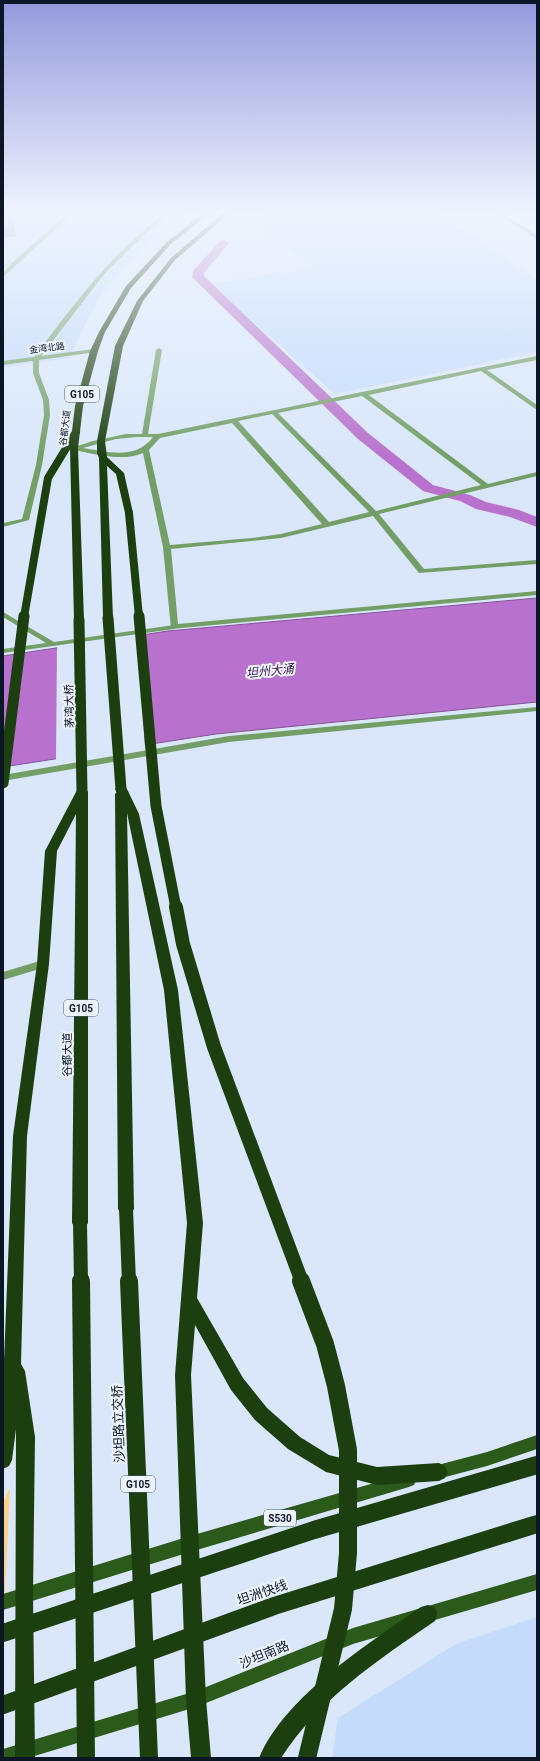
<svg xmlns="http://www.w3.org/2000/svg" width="540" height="1761" font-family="Roboto,'Noto Sans SC',sans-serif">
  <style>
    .built { fill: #c5dbfc }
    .green { fill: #fad08c }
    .water { fill: #b871cc; stroke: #84569a }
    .pier { fill: #dae7fb }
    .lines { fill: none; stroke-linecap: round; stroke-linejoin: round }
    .canal { fill: #b871cc; fill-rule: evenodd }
    .lane { fill: #739f66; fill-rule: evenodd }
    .street { fill: #739f66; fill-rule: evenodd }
    .primary { fill: #2b5a1b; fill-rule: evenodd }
    .highway { fill: #1c3f10; fill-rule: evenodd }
    .highway-bridge-far3 { stroke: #1c3f10; stroke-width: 8 }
    .highway-bridge-far2 { stroke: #1c3f10; stroke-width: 11 }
    .highway-bridge-far1 { stroke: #1c3f10; stroke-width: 14 }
    .highway-bridge { stroke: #1c3f10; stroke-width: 18 }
    .shaded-wall { fill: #7a7fab }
    .building { fill: #aeb6f4; stroke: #7a7fab }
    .labels { text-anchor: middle; stroke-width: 4; stroke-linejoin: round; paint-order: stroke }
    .far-street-label { font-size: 9px; fill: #0b1627; stroke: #edf4fe }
    .shield { fill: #edf4fe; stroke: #4f5968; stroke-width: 1 }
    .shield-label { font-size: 10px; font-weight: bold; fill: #0b1627 }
    .street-label { font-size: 11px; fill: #0b1627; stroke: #edf4fe }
    .water-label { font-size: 12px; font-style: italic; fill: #40124b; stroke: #edf4fe }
    .near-street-label { font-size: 13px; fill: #0b1627; stroke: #edf4fe }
  </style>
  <rect width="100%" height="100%" fill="#dae7fb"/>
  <!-- built -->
  <g class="built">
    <polygon points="3,213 186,213 139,251 97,301 69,358 3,367"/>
    <polygon points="269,213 438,213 537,279 537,352 335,394 211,284 313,267 254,223"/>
    <polygon points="537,1617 537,1758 332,1758 338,1718 456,1644"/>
  </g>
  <!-- green -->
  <polygon class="green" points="10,1487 5,1593 3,1594 3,1502"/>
  <!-- water -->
  <polygon class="water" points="537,598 537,702 216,734 3,767 3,656 168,631"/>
  <!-- pier -->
  <polygon class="pier" points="138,633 145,747 56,760 57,646"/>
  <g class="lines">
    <!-- canal -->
    <polygon class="canal" points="224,240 229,243 204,273 204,276 368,433 433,485 470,495 486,502 519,510 537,517 537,527 510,517 476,509 460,501 423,491 358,439 192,277 194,270 220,241"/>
    <!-- lane -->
    <g class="lane">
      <polygon points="68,213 73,213 3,277 3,273 12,263"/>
      <polygon points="159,348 162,350 148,434 145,436 142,434 156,350"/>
      <polygon points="94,349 97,351 96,352 3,365 3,361"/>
      <polygon points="3,612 54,642 174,625 178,627 174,629 3,653 3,649 46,643 3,617"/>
      <polygon points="537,707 537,711 229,742 3,781 3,775 229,736"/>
      <polygon points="43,960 46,961 48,964 46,967 3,980 3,972"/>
    </g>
    <!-- street -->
    <g class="street">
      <path d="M165,213H170L149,230L105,273L39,359V373L49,400L50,415L42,465L29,520L3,527V523L22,519L36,465L44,415L43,400L33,373V359C72,306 112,253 165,213Z"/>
      <polygon points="496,213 502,213 537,235 537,239"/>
      <path d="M537,356V360L487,370L537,405V410L481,371L369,395L488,484L537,472V476L379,514L424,569L537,560V564L419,573L373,516L281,538L171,549L178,624L537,591V595L171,629L163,547L143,453C122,462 95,454 74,450L71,448L93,441L126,434H158ZM362,396L481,485L376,511L278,413ZM272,414L369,512L329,522L238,421ZM232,423L322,524L281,534L252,538L170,545L149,450L160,438ZM137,437H153C136,460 108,452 83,448L116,439Z"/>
    </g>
    <!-- primary -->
    <g class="primary">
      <polygon points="537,1435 537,1449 487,1466 434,1480 429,1478 427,1473 429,1468 434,1466 487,1452"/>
      <polygon points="409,1473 414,1475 416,1480 414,1485 409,1487 190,1552 3,1610 3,1594 190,1536"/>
      <polygon points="537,1574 537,1590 353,1644 196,1707 28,1758 3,1758 3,1749 196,1691 353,1628"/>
    </g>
    <!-- highway -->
    <g class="highway">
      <polygon points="203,213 210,213 171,244 131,288 105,332 98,351 83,406 78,448 84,620 82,622 76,622 74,620 70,448 75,406 90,351 99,332 126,286 167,242"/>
      <polygon points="223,213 230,213 175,260 143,301 123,346 105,441 107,457 124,473 133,513 129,516 125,513 116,474 107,466 113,618 108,621 105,620 103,618 99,458 97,453 97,441 115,346 137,301 171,258"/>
      <polygon points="121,785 125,786 127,789 139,814 178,990 203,1223 197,1298 243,1378 267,1408 300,1437 329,1455 377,1467 439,1463 445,1466 448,1472 445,1478 439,1481 377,1485 326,1472 288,1449 255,1420 231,1390 195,1325 191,1375 206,1699 211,1758 191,1758 186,1699 175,1375 187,1223 164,990 127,813 134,1209 131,1214 126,1216 121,1214 118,1209 115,794 117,792 115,789 117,786"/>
      <polygon points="82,788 86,789 88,792 88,1223 85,1228 80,1230 75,1228 72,1223 76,814 57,851 49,964 27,1136 21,1364 25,1371 35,1437 33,1594 35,1758 15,1758 16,1429 12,1460 9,1466 3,1469 3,1385 13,1136 37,964 45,851 76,792 78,789"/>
      <path d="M428,1605L435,1607L437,1614L435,1621C378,1660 319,1699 281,1758H259C285,1696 368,1644 421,1607Z"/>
    </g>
    <!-- highway-bridge-far3 -->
    <g class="highway-bridge-far3">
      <polyline points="129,513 139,617"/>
      <polyline points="24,617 48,478 76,432"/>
    </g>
    <!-- highway-bridge-far2 -->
    <g class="highway-bridge-far2">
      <polyline points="139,616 156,806 176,908"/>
      <polyline points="108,618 121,789"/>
      <polyline points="79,620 82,792"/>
      <polyline points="3,783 24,616"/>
    </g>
    <!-- highway-bridge-far1 -->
    <g class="highway-bridge-far1">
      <polyline points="176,907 183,944 214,1047 302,1282"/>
      <polyline points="126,1209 129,1282"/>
      <polyline points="80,1223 81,1282"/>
    </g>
    <!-- highway-bridge -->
    <g class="highway-bridge">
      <polyline points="81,1281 86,1758"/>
      <polyline points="129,1281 149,1758"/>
      <polyline points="301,1281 325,1344 336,1386 348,1450 348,1553 343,1609 307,1758"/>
      <polyline points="3,1633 314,1530 537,1465"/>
      <polyline points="3,1705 274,1606 537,1524"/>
    </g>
  </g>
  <!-- shaded-wall -->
  <polygon class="shaded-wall" points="14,224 16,236 3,238 3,226"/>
  <!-- building -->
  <polygon class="building" points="3,213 4,213 14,224 3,226"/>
  <!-- sky -->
  <linearGradient id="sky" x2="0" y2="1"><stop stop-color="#9599dd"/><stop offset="0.46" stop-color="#eef4fd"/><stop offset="1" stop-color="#eef4fd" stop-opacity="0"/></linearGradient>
  <rect width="540" height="460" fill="url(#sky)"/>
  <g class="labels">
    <!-- far-street labels -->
    <g class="far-street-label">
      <text transform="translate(47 348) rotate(-7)" y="3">金湾北路</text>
      <text transform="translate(65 428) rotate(-83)" y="3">谷都大道</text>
    </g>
    <!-- shield labels -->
    <g class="shield">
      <rect x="65" y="386" width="34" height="16" rx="3"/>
      <rect x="64" y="1000" width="34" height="16" rx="3"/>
      <rect x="121" y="1476" width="34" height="16" rx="3"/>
      <rect x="264" y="1510" width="32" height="16" rx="3"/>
    </g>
    <g class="shield-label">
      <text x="82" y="398">G105</text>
      <text x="81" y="1012">G105</text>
      <text x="138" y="1488">G105</text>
      <text x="280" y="1522">S530</text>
    </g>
    <!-- street labels -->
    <g class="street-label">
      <text transform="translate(69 706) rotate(-91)" y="4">茅湾大桥</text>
      <text transform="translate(67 1055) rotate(-90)" y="4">谷都大道</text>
    </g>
    <!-- water labels -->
    <g class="water-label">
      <text transform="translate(270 671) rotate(-6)" y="4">坦州大涌</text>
    </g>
    <!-- near-street labels -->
    <g class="near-street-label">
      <text transform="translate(118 1424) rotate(-92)" y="5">沙坦路立交桥</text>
      <text transform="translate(262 1592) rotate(-19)" y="5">坦洲快线</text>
      <text transform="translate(264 1654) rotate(-22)" y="5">沙坦南路</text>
    </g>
  </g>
  <!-- border -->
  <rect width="540" height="1761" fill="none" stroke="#0b1627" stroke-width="8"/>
</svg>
